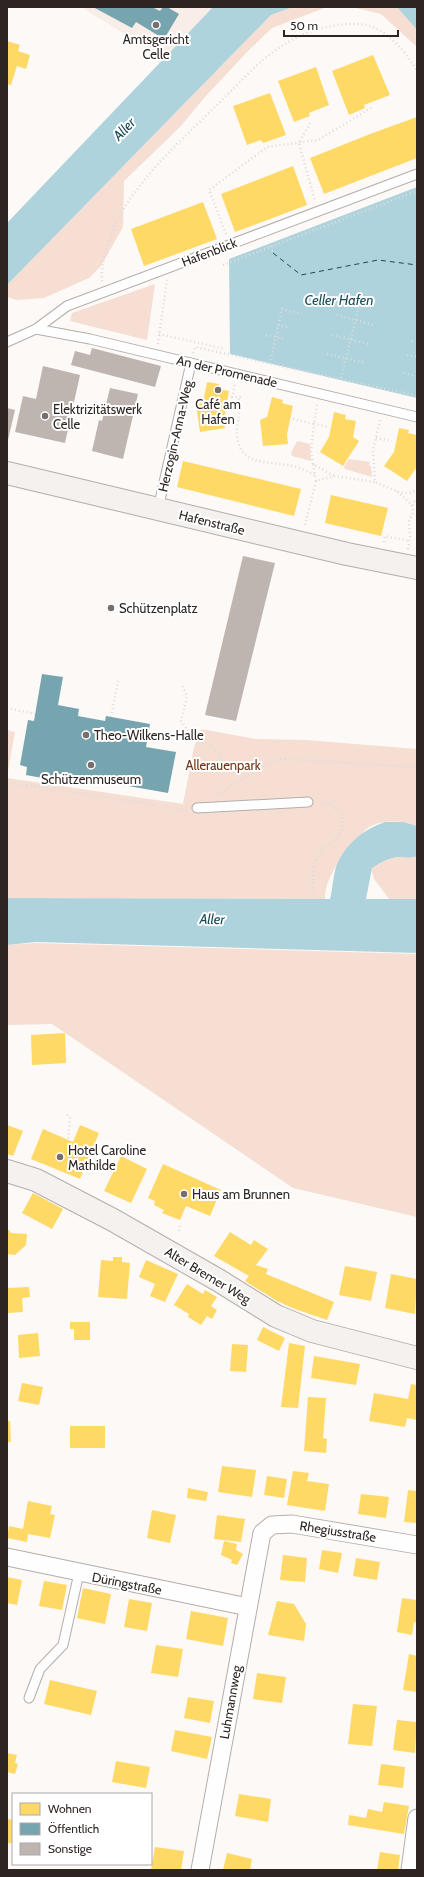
<svg xmlns="http://www.w3.org/2000/svg" width="424" height="1877" font-family="Cabin,sans-serif">
  <style>
    .built { fill: #f8ede7 }
    .green { fill: #f6ded3 }
    .water { fill: #aed3dc }
    .homes { fill: #ffd966 }
    .public { fill: #76a5af }
    .lines { fill: none; stroke-linecap: round; stroke-linejoin: round }
    .ferry { stroke: #1a4b55; stroke-width: 1; stroke-dasharray: 5 4; stroke-linecap: butt }
    .building { fill: #beb5b1 }
    .lane-casing { stroke: #b3aeab; stroke-width: 11 }
    .street-casing { stroke: #b3aeab; stroke-width: 19 }
    .secondary-casing { stroke: #b3aeab; stroke-width: 24 }
    .path { stroke: #dddcdb; stroke-width: 2.5; stroke-dasharray: 1 3; stroke-linecap: butt }
    .lane { stroke: #fffefe; stroke-width: 9 }
    .street { stroke: #fffefe; stroke-width: 17 }
    .secondary { stroke: #f4f1ef; stroke-width: 22 }
    .poi-dot { fill: #766f6d; stroke: #fff; stroke-width: 1.5 }
    .labels { text-anchor: middle; stroke-width: 4; stroke-linejoin: round; paint-order: stroke }
    .poi-label { font-size: 13px; fill: #2e2522; stroke: #fff; text-anchor: start }
    .street-label { font-size: 13px; fill: #2e2522; stroke: #fff }
    .park-label { font-size: 13px; fill: #6c3317; stroke: #fff }
    .water-label { font-size: 14px; font-style: italic; fill: #1a4b55; stroke: #fff }
  </style>
  <rect width="100%" height="100%" fill="#fcf9f7"/>
  <!-- built -->
  <polygon class="built" points="81,7 213,7 164,58"/>
  <!-- green -->
  <g class="green">
    <polygon points="293,7 327,7 272,28 247,52 204,98 181,126 124,181 123,227 101,266 89,278 44,298 17,300 7,297 7,285 271,15"/>
    <polygon points="352,7 397,7 417,30 417,47 381,14"/>
    <polygon points="155,284 147,340 70,321 72,313"/>
    <polygon points="297,441 310,444 311,461 292,456 291,453"/>
    <polygon points="349,459 370,462 369,466 371,466 372,477 345,469 344,466"/>
    <path d="M201,729L256,739L306,740L417,749V826C403,820 382,820 369,827C364,830 360,837 357,841C342,858 325,876 325,899L7,898V778L183,804L194,747Z"/>
    <polygon points="7,730 15,732 7,777"/>
    <path d="M417,856V899L390,900L374,879L371,868C380,863 388,858 398,857C405,857 410,859 417,856Z"/>
    <polygon points="36,943 417,954 417,1217 293,1188 52,1024 7,1025 7,945"/>
  </g>
  <!-- water -->
  <g class="water">
    <polygon points="213,7 293,7 271,15 7,285 7,223"/>
    <polygon points="397,7 417,7 417,30"/>
    <polygon points="417,187 417,398 230,354 229,259"/>
    <path d="M385,822H404L417,826V856C410,859 405,857 398,857C388,858 380,863 372,868L366,899H417V953L36,942L7,945V898L330,899C333,888 333,872 338,862C348,842 364,829 385,822Z"/>
  </g>
  <!-- homes -->
  <g class="homes">
    <polygon points="7,41 20,45 18,51 30,55 26,69 17,66 11,85 7,84"/>
    <polygon points="373,55 390,95 364,105 365,108 349,115 332,71"/>
    <polygon points="316,67 329,105 309,113 310,116 294,122 278,81"/>
    <polygon points="270,93 286,135 263,143 261,140 247,145 233,106"/>
    <polygon points="417,117 417,158 324,194 310,158 370,134"/>
    <polygon points="293,166 307,205 235,232 221,194"/>
    <polygon points="203,202 217,239 144,266 131,229"/>
    <polygon points="207,382 219,384 218,389 229,391 224,419 225,428 200,432 196,404 203,403"/>
    <polygon points="272,397 283,400 282,403 293,406 287,434 288,444 263,446 260,420 267,417"/>
    <polygon points="334,412 346,415 345,419 356,421 353,437 359,441 343,466 320,452 329,437"/>
    <polygon points="399,428 409,430 408,433 417,435 417,467 407,481 384,466 394,452"/>
    <polygon points="183,461 301,489 294,516 177,487"/>
    <polygon points="331,495 388,508 381,536 325,523"/>
    <polygon points="65,1033 66,1063 32,1065 31,1035"/>
    <polygon points="7,1125 23,1131 13,1156 7,1154"/>
    <polygon points="80,1125 99,1133 80,1179 31,1159 43,1129 73,1142"/>
    <polygon points="121,1156 147,1169 131,1203 104,1191"/>
    <polygon points="163,1164 221,1190 210,1216 186,1206 180,1220 162,1213 164,1210 154,1205 155,1201 148,1198"/>
    <polygon points="33,1193 63,1209 52,1229 22,1213"/>
    <polygon points="7,1228 11,1233 27,1234 26,1245 15,1255 7,1254"/>
    <polygon points="230,1232 251,1245 254,1240 268,1249 256,1265 268,1269 266,1274 334,1302 327,1320 295,1309 277,1301 245,1281 249,1276 214,1256"/>
    <polygon points="113,1257 122,1257 122,1262 130,1263 127,1299 98,1297 101,1260 113,1261"/>
    <polygon points="146,1260 178,1274 165,1302 150,1296 155,1284 139,1277"/>
    <polygon points="345,1266 377,1272 371,1301 339,1295"/>
    <polygon points="391,1274 417,1279 415,1314 385,1308"/>
    <polygon points="187,1284 203,1294 205,1290 217,1297 211,1306 217,1310 212,1319 207,1316 201,1325 188,1317 189,1314 174,1305"/>
    <polygon points="29,1287 30,1297 22,1298 23,1312 8,1313 7,1288"/>
    <polygon points="70,1322 90,1322 90,1340 74,1340 74,1329 70,1329"/>
    <polygon points="263,1327 285,1338 279,1351 257,1340"/>
    <polygon points="38,1333 40,1356 19,1358 18,1335"/>
    <polygon points="289,1343 305,1346 298,1408 281,1407"/>
    <polygon points="232,1344 248,1345 246,1372 230,1371"/>
    <polygon points="314,1356 360,1364 356,1385 311,1378"/>
    <polygon points="22,1383 43,1387 39,1405 18,1401"/>
    <polygon points="411,1384 417,1385 417,1420 407,1418 405,1427 369,1421 374,1393 408,1399"/>
    <polygon points="308,1397 326,1398 323,1438 327,1439 326,1453 304,1451"/>
    <polygon points="7,1421 10,1421 11,1442 7,1442"/>
    <rect x="70" y="1426" width="35" height="22"/>
    <polygon points="222,1466 256,1470 252,1497 218,1492"/>
    <polygon points="293,1471 309,1473 307,1481 329,1484 325,1511 287,1505"/>
    <polygon points="267,1476 287,1479 284,1498 264,1495"/>
    <polygon points="188,1488 208,1492 206,1501 187,1498"/>
    <polygon points="408,1490 417,1491 417,1523 404,1522"/>
    <polygon points="361,1494 389,1497 386,1518 358,1514"/>
    <polygon points="28,1501 52,1506 50,1514 55,1515 50,1538 28,1534 27,1542 7,1538 9,1526 23,1529"/>
    <polygon points="152,1510 176,1515 170,1543 147,1538"/>
    <polygon points="217,1515 245,1519 241,1542 214,1539"/>
    <polygon points="224,1541 237,1544 236,1550 243,1554 237,1565 231,1563 232,1560 221,1555"/>
    <polygon points="322,1550 342,1553 338,1573 319,1569"/>
    <polygon points="283,1555 307,1558 305,1582 280,1580"/>
    <polygon points="356,1558 380,1562 377,1580 353,1576"/>
    <polygon points="7,1577 22,1580 17,1605 7,1603"/>
    <polygon points="44,1581 67,1585 62,1610 39,1606"/>
    <polygon points="83,1588 111,1594 105,1624 77,1618"/>
    <polygon points="402,1598 417,1600 417,1623 414,1622 412,1635 397,1632"/>
    <polygon points="129,1599 152,1603 147,1631 124,1627"/>
    <polygon points="277,1601 294,1604 306,1624 304,1641 268,1635"/>
    <polygon points="191,1611 228,1618 223,1646 186,1639"/>
    <polygon points="156,1645 183,1649 178,1677 151,1673"/>
    <polygon points="409,1654 417,1656 417,1692 403,1690"/>
    <polygon points="257,1673 286,1677 282,1703 253,1699"/>
    <polygon points="50,1680 97,1691 91,1715 44,1704"/>
    <polygon points="188,1697 214,1701 210,1723 184,1718"/>
    <polygon points="353,1704 377,1706 372,1746 348,1744"/>
    <polygon points="397,1720 417,1722 415,1753 393,1750"/>
    <polygon points="175,1730 212,1737 207,1759 171,1751"/>
    <polygon points="7,1753 17,1755 15,1763 18,1764 15,1774 7,1772"/>
    <polygon points="116,1761 150,1767 146,1788 112,1782"/>
    <polygon points="381,1764 405,1767 403,1788 378,1785"/>
    <polygon points="239,1794 271,1799 268,1822 235,1816"/>
    <polygon points="384,1802 409,1806 404,1834 348,1825 349,1815 366,1818 368,1809 382,1812"/>
    <polygon points="7,1819 13,1820 13,1843 7,1843"/>
    <polygon points="155,1847 184,1851 181,1870 151,1870"/>
    <polygon points="380,1852 400,1855 398,1870 377,1870"/>
    <polygon points="227,1853 252,1859 250,1870 223,1870"/>
  </g>
  <!-- public -->
  <g class="public">
    <polygon points="93,7 152,7 160,11 163,7 167,7 179,14 164,39 136,22 132,28"/>
    <polygon points="42,674 63,677 58,705 79,709 78,716 105,721 106,716 150,724 146,747 176,752 168,793 54,773 53,780 26,775 27,767 20,765 28,720 34,721"/>
  </g>
  <g class="lines">
    <!-- ferry -->
    <polyline class="ferry" points="273,253 301,275 378,260 417,265"/>
  </g>
  <!-- building -->
  <g class="building">
    <polygon points="92,348 161,366 155,387 71,365 75,351 90,355"/>
    <polygon points="43,366 80,375 65,443 15,432 23,396 36,399"/>
    <polygon points="110,388 138,394 123,459 92,451 99,420 102,421"/>
    <polygon points="7,408 15,410 8,440 7,440"/>
    <polygon points="243,556 275,563 236,721 205,715"/>
  </g>
  <g class="lines">
    <!-- lane casing -->
    <g class="lane-casing">
      <g id="lane">
        <polyline points="36,329 90,339 417,417"/>
        <polyline points="7,342 36,329 67,306 417,174"/>
        <polyline points="158,509 191,363"/>
        <polyline points="197,808 308,802"/>
        <polyline points="29,1698 40,1669 63,1645 79,1573"/>
      </g>
    </g>
    <!-- street casing -->
    <g class="street-casing">
      <g id="street">
        <polyline points="7,1557 248,1607"/>
        <polyline points="200,1870 262,1533 272,1525 292,1524 417,1545"/>
        <polyline points="410,1870 417,1818"/>
      </g>
    </g>
    <!-- secondary casing -->
    <g class="secondary-casing">
      <g id="secondary">
        <polyline points="7,473 347,554 417,568"/>
        <polyline points="7,1171 36,1180 113,1220 218,1280 276,1316 312,1331 417,1358"/>
      </g>
    </g>
    <!-- path -->
    <g class="path">
      <polyline points="310,123 299,143 315,201"/>
      <polyline points="226,234 209,190 267,147 318,140 371,108"/>
      <polyline points="271,246 273,253"/>
      <polyline points="223,265 417,191"/>
      <path d="M102,281C100,265 111,231 119,217C144,172 187,135 223,99C244,78 265,54 292,40C311,29 338,23 359,24C386,26 403,50 417,70"/>
      <polyline points="347,295 375,302"/>
      <polyline points="337,315 374,325"/>
      <polyline points="278,325 288,327"/>
      <polyline points="159,334 225,349"/>
      <polyline points="266,335 285,339"/>
      <polyline points="332,335 369,344"/>
      <polyline points="412,341 417,342"/>
      <polyline points="158,344 167,280"/>
      <polyline points="193,353 195,347 417,396"/>
      <polyline points="327,354 365,363"/>
      <polyline points="407,355 417,357"/>
      <polyline points="270,364 282,309 301,314"/>
      <polyline points="404,373 417,376"/>
      <polyline points="341,378 361,298"/>
      <polyline points="235,385 232,397 241,397 237,401"/>
      <path d="M228,409L237,401C242,412 236,423 237,435C240,468 269,460 292,466C300,467 308,472 315,475"/>
      <polyline points="293,419 314,424 317,405"/>
      <polyline points="380,420 373,450 375,482 398,492"/>
      <polyline points="376,438 392,441"/>
      <polyline points="313,464 311,452 314,424 329,427"/>
      <polyline points="316,481 313,464 334,476"/>
      <polyline points="412,505 417,498"/>
      <polyline points="305,525 316,481 335,476 375,482"/>
      <polyline points="384,542 385,536 409,541"/>
      <polyline points="408,549 410,537 409,521 413,512 412,505 398,492 410,493 417,490"/>
      <polyline points="183,686 187,697 181,721 197,742 211,745 225,764 254,765 259,769"/>
      <polyline points="7,708 35,714"/>
      <polyline points="111,717 118,681"/>
      <polyline points="7,782 187,810"/>
      <polyline points="218,795 268,763 280,759 417,767"/>
      <path d="M313,892C313,882 312,867 317,858C329,838 345,844 342,814L329,804L318,803"/>
      <polyline points="67,1115 70,1117 68,1140"/>
      <polyline points="179,1231 180,1224"/>
    </g>
    <!-- lane -->
    <use href="#lane" class="lane"/>
    <!-- street -->
    <use href="#street" class="street"/>
    <!-- secondary -->
    <use href="#secondary" class="secondary"/>
  </g>
  <!-- markers -->
  <g class="poi-dot">
    <circle cx="156" cy="25" r="4"/>
    <circle cx="218" cy="390" r="4"/>
    <circle cx="45" cy="416" r="4"/>
    <circle cx="111" cy="608" r="4"/>
    <circle cx="86" cy="735" r="4"/>
    <circle cx="91" cy="765" r="4"/>
    <circle cx="60" cy="1157" r="4"/>
    <circle cx="184" cy="1194" r="4"/>
  </g>
  <g class="labels">
    <!-- poi labels -->
    <g class="poi-label">
      <text x="156" y="44" text-anchor="middle">Amtsgericht<tspan x="156" dy="15">Celle</tspan></text>
      <text x="218" y="409" text-anchor="middle">Café am<tspan x="218" dy="15">Hafen</tspan></text>
      <text x="53" y="414">Elektrizitätswerk<tspan x="53" dy="15">Celle</tspan></text>
      <text x="119" y="613">Schützenplatz</text>
      <text x="94" y="740">Theo-Wilkens-Halle</text>
      <text x="91" y="784" text-anchor="middle">Schützenmuseum</text>
      <text x="68" y="1155">Hotel Caroline<tspan x="68" dy="15">Mathilde</tspan></text>
      <text x="192" y="1199">Haus am Brunnen</text>
    </g>
    <!-- street labels -->
    <g class="street-label">
      <text transform="translate(209 252) rotate(-21)" y="5">Hafenblick</text>
      <text transform="translate(227 371) rotate(13)" y="5">An der Promenade</text>
      <text transform="translate(175 436) rotate(-77)" y="5">Herzogin-Anna-Weg</text>
      <text transform="translate(212 522) rotate(14)" y="5">Hafenstraße</text>
      <text transform="translate(208 1275) rotate(31)" y="5">Alter Bremer Weg</text>
      <text transform="translate(338 1531) rotate(9)" y="5">Rhegiusstraße</text>
      <text transform="translate(127 1583) rotate(11)" y="5">Düringstraße</text>
      <text transform="translate(230 1702) rotate(-80)" y="5">Luhmannweg</text>
    </g>
    <!-- park labels -->
    <g class="park-label">
      <text x="223" y="770">Allerauenpark</text>
    </g>
    <!-- water labels -->
    <g class="water-label">
      <text transform="translate(124 129) rotate(-46)" y="5">Aller</text>
      <text x="339" y="305">Celler Hafen</text>
      <text transform="translate(212 919) rotate(1)" y="5">Aller</text>
    </g>
  </g>
  <!-- border -->
  <rect width="424" height="1877" fill="none" stroke="#2e2522" stroke-width="16"/>
  <!-- legend -->
  <rect x="12" y="1793" width="140" height="72" fill="#ffffff" stroke="#aba8a7"/>
  <rect x="20" y="1803" width="20" height="12" fill="#ffd966" stroke="#aba8a7"/>
  <text x="48" y="1813" font-size="12" fill="#2e2522">Wohnen</text>
  <rect x="20" y="1823" width="20" height="12" fill="#76a5af" stroke="#aba8a7"/>
  <text x="48" y="1833" font-size="12" fill="#2e2522">Öffentlich</text>
  <rect x="20" y="1843" width="20" height="12" fill="#beb5b1" stroke="#aba8a7"/>
  <text x="48" y="1853" font-size="12" fill="#2e2522">Sonstige</text>
  <!-- scale -->
  <path d="M284 30v6h114v-6" fill="none" stroke="#2e2522" stroke-width="2"/>
  <text x="290" y="30" font-size="12" fill="#2e2522" stroke="#ffffff" stroke-width="3" paint-order="stroke">50 m</text>
</svg>
